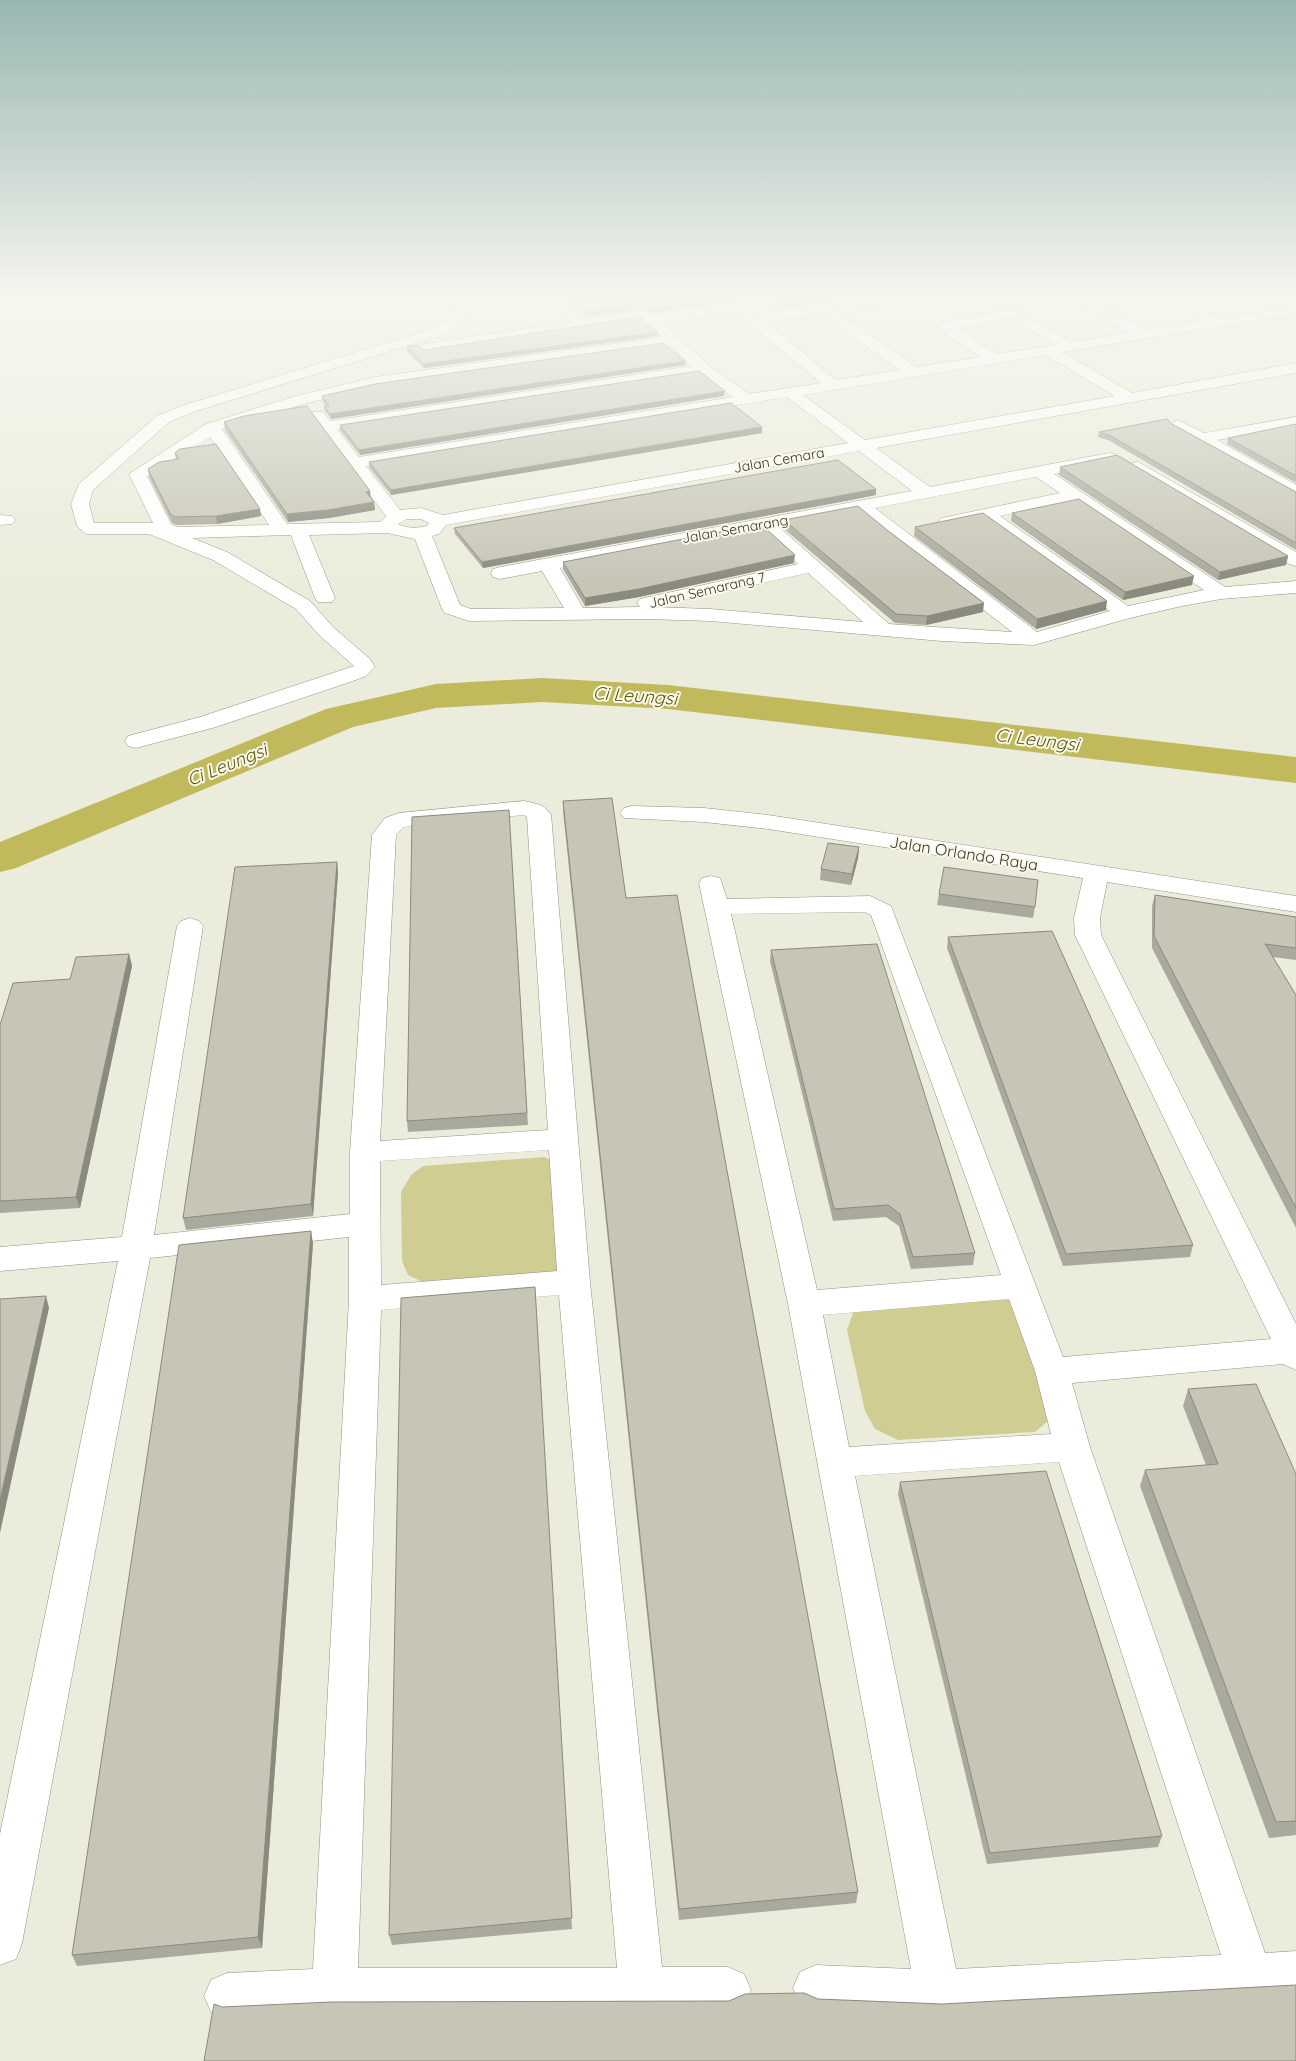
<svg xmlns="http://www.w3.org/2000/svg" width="1296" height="2061" font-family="Quicksand,sans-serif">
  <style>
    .green { fill: #d0cd92 }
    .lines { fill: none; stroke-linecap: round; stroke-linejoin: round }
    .river { fill: #c0ba5d; fill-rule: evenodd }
    .minor-casing { stroke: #919182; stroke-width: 1 }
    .minor { fill: #fff; fill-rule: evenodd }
    .wall { fill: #aaa99d }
    .shaded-wall { fill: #8b8a7f }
    .building { fill: #c6c5b6; stroke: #8b8a7f }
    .labels { text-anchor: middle; stroke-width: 4; stroke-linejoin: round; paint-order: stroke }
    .far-street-label { font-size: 14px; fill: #363630; stroke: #faf9e9 }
    .street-label { font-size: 16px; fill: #363630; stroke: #faf9e9 }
    .water-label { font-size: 18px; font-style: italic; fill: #5a560f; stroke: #faf9e9 }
  </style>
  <rect width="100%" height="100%" fill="#ececdc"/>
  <!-- green -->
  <g class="green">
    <polygon points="544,1157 562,1165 568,1264 554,1274 427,1284 408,1275 402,1261 401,1192 411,1175 423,1166"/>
    <polygon points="995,1293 1016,1304 1026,1315 1048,1421 1035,1432 898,1440 875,1429 865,1411 847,1330 854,1310"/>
  </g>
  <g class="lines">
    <!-- river -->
    <polygon class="river" points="542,678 668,685 1296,757 1296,783 668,709 542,702 436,708 353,727 16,868 0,872 0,842 326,709 436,684"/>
    <!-- minor casing -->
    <g class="minor-casing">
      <g id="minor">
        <path d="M455,297H469C469,313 463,324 449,333L196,411L169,422L93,490L89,504L94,523H153L129,474L206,424L296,396L375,377L662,337L640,319L425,352L418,348L425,344L572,321L543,297H558L587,318L642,310L653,314L730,305L747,307L756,314L881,297H916L909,301L836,311L916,367L980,357L939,329L937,326L939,323L1003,311H1016L1071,342L1130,333L1070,297H1087L1146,330L1203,321L1161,297C1190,295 1200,317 1223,318C1240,318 1277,309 1296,306V314L1062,352L1132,393L1296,363V373L876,448L930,487L1109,453L1115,454L1117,458L1115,462L1054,474L1225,587L1296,581V593L1221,599L1182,606L1130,618L1034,645L942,641L710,621L648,619L469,621L445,613L442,609L415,539L387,533L309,535L335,598L332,602H318L315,598L291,535L192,538L227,552L310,601L333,627L370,659L375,667L366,676L353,681L216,727L136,748L128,746L125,741L128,736L200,717L354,666L319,635L296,609L213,560L149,534H86L77,526L71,504L79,484L157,416L184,405L439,327L452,316ZM730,313L738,314L821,383L749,394L709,366L662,322ZM820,314L900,370L836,380L765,321ZM1003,319H1013L1055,345L996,354L957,328ZM670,345L692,366L330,421L323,412H311L309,415L311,418L386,516L380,522L287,524L222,429L307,403L375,387ZM1045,355L1115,396L865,440L803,395ZM701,374L733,397L359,457L337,429ZM787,397L848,443L443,515L421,508L400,510L366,466ZM210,437L269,525L177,527L171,524L147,476ZM859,451L912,491L500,567L493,569L491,573L493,577L500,579L542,571L564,608L471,609L460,605L432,536L439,534L446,525ZM1036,477L1060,493L947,517L941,518L938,522L941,526L947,527L982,520L1110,611L1037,632L875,508ZM1072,501L1204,590L1128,606L1000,516ZM858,512L1012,632L889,624L779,527ZM407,519H421L429,523L427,526C417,528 408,529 398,524ZM761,530L798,564L640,599L637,603L640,607L583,608L560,568ZM808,573L863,622L710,609L654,607Z"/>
        <polygon points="1296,417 1296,427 1217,440 1296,485 1296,497 1172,428 1170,425 1178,420 1204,433"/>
        <polygon points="1138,462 1296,552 1296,566 1289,564 1132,471 1130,467 1132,463"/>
        <polygon points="0,515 12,516 15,520 12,524 0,525"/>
        <path d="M524,801L541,805L551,814L590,1282L662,1967H728L744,1974L751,1990L744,2006L728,2013L335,2014L227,2019L211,2012L204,1996L211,1980L227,1973L313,1969L349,1299V1237L150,1258L22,1943L16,1959L0,1965V1834L118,1261L0,1271V1247L122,1237L177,926L181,921L190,918L199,921L203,926L154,1235L350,1214V1152L372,835L385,818L399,813ZM524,815L527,817L548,1130L380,1141L396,835L404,827ZM549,1150L557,1271L381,1285L380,1161ZM559,1295L617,1968H358L381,1310Z"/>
        <path d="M632,806L704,808L768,815L1296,896V912L1107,882L1100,918L1101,935L1296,1324V1370L1283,1364L1072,1383L1090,1447L1265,1953L1296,1951V1997L938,2016L816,2011L800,2004L793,1988L800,1972L816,1965L911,1969L788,1304L699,883L702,878L711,876L720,878L727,899L870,896L891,906L1063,1357L1271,1339L1075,935L1074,918L1083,878L768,829L704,822L624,818L620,813L624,808ZM865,912L871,915L1001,1275L817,1290L731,914ZM1009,1299L1035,1371L1051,1434L849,1447L823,1315ZM1059,1462L1221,1955L956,1969L855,1476Z"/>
      </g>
    </g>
    <!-- minor -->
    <use href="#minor" class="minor"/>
  </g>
  <!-- wall -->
  <g class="wall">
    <polygon points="558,297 869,297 784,308 767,297 653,312 642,308 587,316"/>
    <polygon points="657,336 424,368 407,351 407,347 425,350"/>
    <polygon points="685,365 331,419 325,411 324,406 326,406 323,401 322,396"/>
    <polygon points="724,396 360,455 340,430 340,425"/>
    <polygon points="224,422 370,491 370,497 374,502 375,510 329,518 288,522 225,430"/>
    <polygon points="1172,424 1296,492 1296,550 1110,441 1098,437 1099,432"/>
    <polygon points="1296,424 1296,483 1227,444 1228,438"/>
    <polygon points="762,427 762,433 391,495 369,467 369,462"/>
    <polygon points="175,453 261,516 217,524 177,525 172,523 149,477 148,469 176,460"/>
    <polygon points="1060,467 1288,556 1286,565 1218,580 1059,475"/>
    <polygon points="876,495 483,568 455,534 454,528"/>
    <polygon points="1012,513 1192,585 1123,600 1011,521"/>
    <polygon points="784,520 983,612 926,625 895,623 783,528"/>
    <polygon points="915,527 1106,610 1036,629 914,536"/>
    <polygon points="563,562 794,563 639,597 585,606 563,569"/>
    <polygon points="563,801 626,898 858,1892 856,1903 679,1920 563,811"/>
    <polygon points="509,810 528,1125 408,1132 407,1121"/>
    <polygon points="859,847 858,858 851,885 820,880 821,869"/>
    <polygon points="337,862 338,873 313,1216 186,1230 183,1218"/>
    <polygon points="939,894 1035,907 1033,918 937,905"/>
    <polygon points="1155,895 1296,917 1296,960 1273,957 1296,995 1296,1228 1152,948 1152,906"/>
    <polygon points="948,937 1193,1245 1190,1257 1063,1266 947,948"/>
    <polygon points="771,950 975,1253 973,1265 911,1269 899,1226 886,1217 833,1221 770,961"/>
    <polygon points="129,954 132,966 80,1208 0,1213 0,1025 70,979"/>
    <polygon points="313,1243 262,1948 77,1966 72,1955"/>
    <polygon points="535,1287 572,1929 392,1945 389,1935"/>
    <polygon points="1188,1389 1296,1474 1296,1835 1269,1838 1140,1486 1145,1470 1206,1465 1183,1406"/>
    <polygon points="900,1482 1162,1836 1158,1847 987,1864 898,1494"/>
  </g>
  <!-- shaded-wall -->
  <g class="shaded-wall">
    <polygon points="739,297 767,297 653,312 653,308"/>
    <polygon points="840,297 869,297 784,308 784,304"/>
    <polygon points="642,304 642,308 587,316 587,312"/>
    <polygon points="658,332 657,336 424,368 423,364"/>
    <polygon points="685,361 685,365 331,419 330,414"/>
    <polygon points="725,391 724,396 360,455 359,450"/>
    <polygon points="762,427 762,433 391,495 391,490"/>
    <polygon points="876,489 876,495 846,501 483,568 482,562"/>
    <polygon points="370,491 371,499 366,492"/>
    <polygon points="374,502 375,510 329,518 288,522 287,514"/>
    <polygon points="260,509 261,516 217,524 216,516"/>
    <polygon points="795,555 794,563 639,597 585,606 585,598"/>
    <polygon points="1288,556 1286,565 1218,580 1220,572"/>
    <polygon points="1194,576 1192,585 1123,600 1125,592"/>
    <polygon points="1107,601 1106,610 1036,629 1037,619"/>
    <polygon points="984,603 983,612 926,625 927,616"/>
    <polygon points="859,847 858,858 851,885 852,874"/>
    <polygon points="337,862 338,873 313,1216 311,1204"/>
    <polygon points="129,954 132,966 80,1208 76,1197"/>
    <polygon points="311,1231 313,1243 262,1948 258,1937"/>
    <polygon points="46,1296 49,1308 0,1533 0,1500"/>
  </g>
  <!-- building -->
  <g class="building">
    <polygon points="564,297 739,297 653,308 642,304 587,312"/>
    <polygon points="773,297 840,297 784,304"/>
    <polygon points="639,317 658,332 423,364 407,347 417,345 425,350"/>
    <polygon points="663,343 685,361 330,414 324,406 329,406 322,396 375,384"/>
    <polygon points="699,371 725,391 359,450 340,425"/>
    <polygon points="731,403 762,427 391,490 369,462"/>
    <polygon points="307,406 370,491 366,492 374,502 328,510 287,514 224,422 244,416"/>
    <polygon points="1167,419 1172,424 1296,492 1296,543 1111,436 1099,432"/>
    <polygon points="1296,424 1296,476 1228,438"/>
    <polygon points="216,444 260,509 216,516 176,517 171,515 148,469 159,462 179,459 175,453 180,449"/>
    <polygon points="1117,455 1288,556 1220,572 1060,467"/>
    <polygon points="838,460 876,489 482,562 454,528"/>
    <polygon points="1079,499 1194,576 1125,592 1012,513"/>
    <polygon points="858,506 887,530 984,603 927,616 896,614 784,520"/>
    <polygon points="983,513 1107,601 1037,619 915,527"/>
    <polygon points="761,524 795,555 639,589 585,598 563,562"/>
    <polygon points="612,798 626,898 677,895 858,1892 679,1909 563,801"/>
    <polygon points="509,810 527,1113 407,1121 412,817"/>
    <polygon points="828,843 859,847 852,874 821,869"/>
    <polygon points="337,862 311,1204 183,1218 235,867"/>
    <polygon points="944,867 1038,880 1035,907 939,894"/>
    <polygon points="1155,895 1296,917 1296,948 1265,944 1296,995 1296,1208 1154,936"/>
    <polygon points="1052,931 1193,1245 1066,1254 948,937"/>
    <polygon points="877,944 975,1253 913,1257 900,1214 888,1205 834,1209 771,950"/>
    <polygon points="129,954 76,1197 0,1201 0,1025 13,983 70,979 76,957"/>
    <polygon points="311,1231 258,1937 72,1955 179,1245"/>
    <polygon points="535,1287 572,1918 389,1935 401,1298"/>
    <polygon points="46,1296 0,1500 0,1299"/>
    <polygon points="1256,1384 1296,1474 1296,1821 1276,1822 1145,1470 1218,1464 1188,1389"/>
    <polygon points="1046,1471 1162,1836 990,1853 900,1482"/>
    <polygon points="1296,1985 1296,2061 204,2061 214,2004 222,2007 331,2002 729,2001 745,1994 804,1993 818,1999 942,2004"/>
  </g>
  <!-- sky -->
  <linearGradient id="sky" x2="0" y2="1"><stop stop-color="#98b6b0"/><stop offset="0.51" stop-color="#f6f6ef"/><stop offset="1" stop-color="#f6f6ef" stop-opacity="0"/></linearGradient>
  <rect width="1296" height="585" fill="url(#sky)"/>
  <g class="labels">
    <!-- far-street labels -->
    <g class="far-street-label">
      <text transform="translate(779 460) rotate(-10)" y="5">Jalan Cemara</text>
      <text transform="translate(735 529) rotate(-10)" y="5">Jalan Semarang</text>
      <text transform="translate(707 590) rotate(-13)" y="5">Jalan Semarang 7</text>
    </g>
    <!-- street labels -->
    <g class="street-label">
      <text transform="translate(964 853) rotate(9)" y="6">Jalan Orlando Raya</text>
    </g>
    <!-- water labels -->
    <g class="water-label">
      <text transform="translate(635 696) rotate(4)" y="6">Ci Leungsi</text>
      <text transform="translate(1037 740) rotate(7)" y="6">Ci Leungsi</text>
      <text transform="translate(227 765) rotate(-22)" y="6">Ci Leungsi</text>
    </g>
  </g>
</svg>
